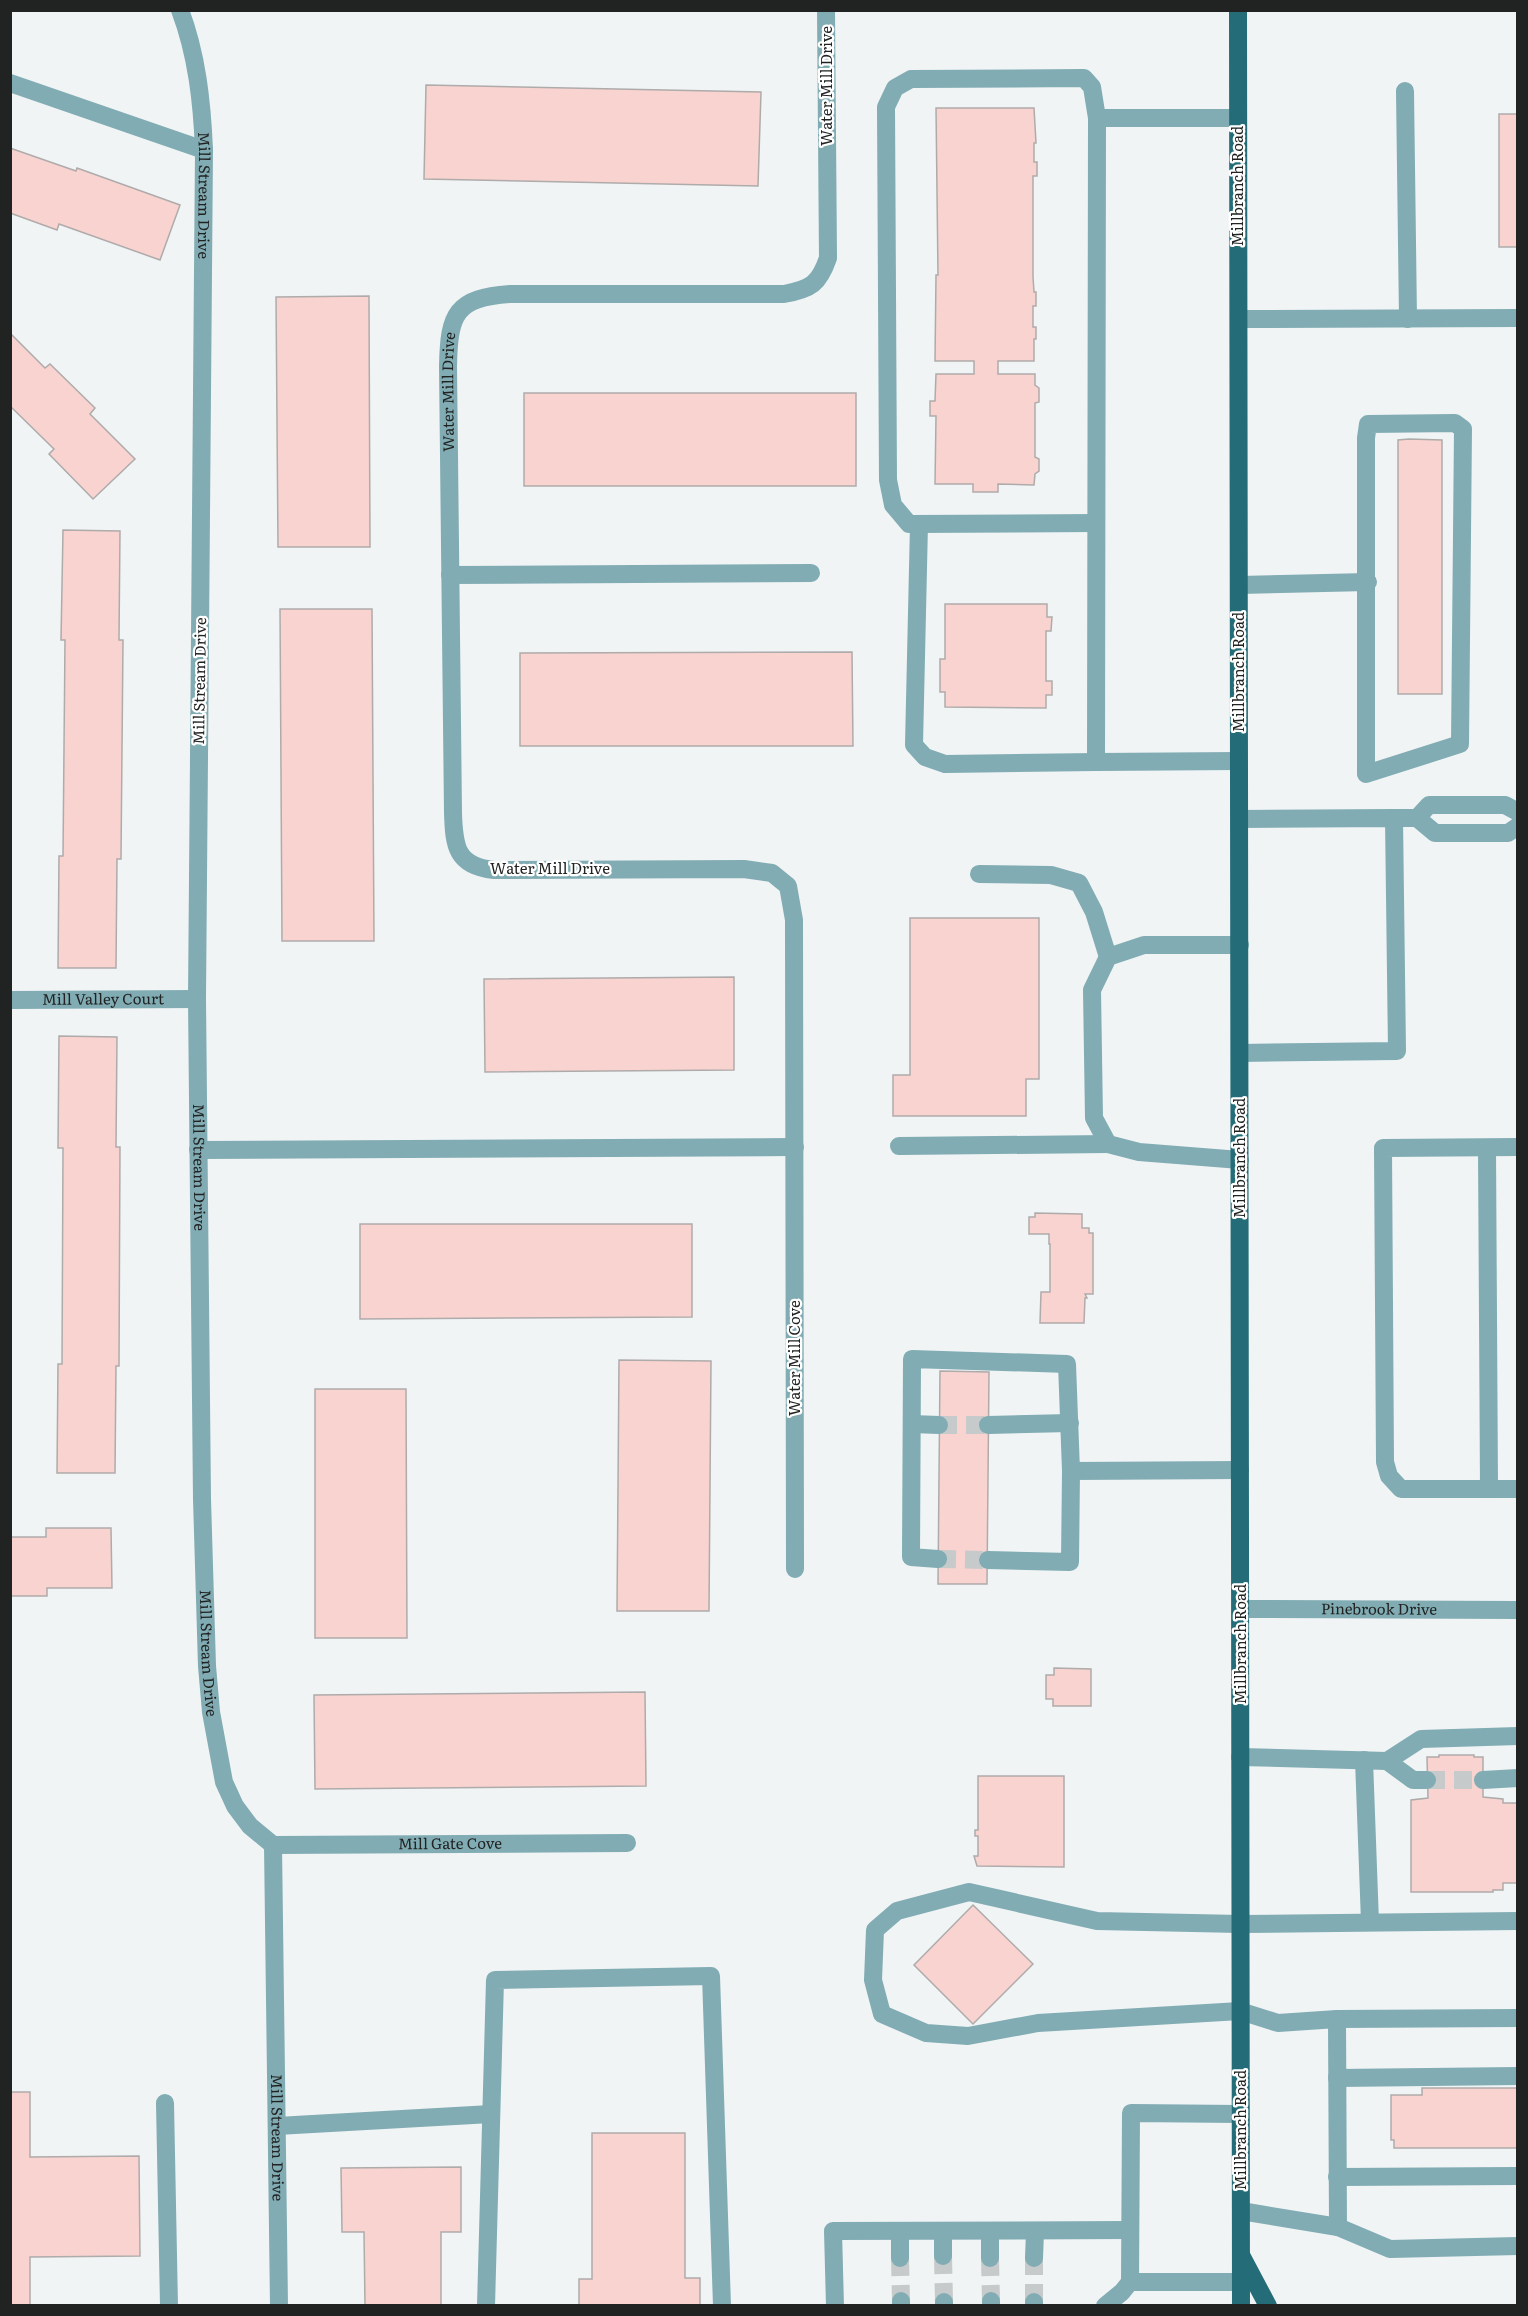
<svg xmlns="http://www.w3.org/2000/svg" width="1528" height="2316" font-family="Literata,serif">
  <style>
    .building { fill: #f8d3cf; stroke: #afabab; stroke-width: 1.5 }
    .lines { fill: none; stroke-linecap: round; stroke-linejoin: round }
    .minor-tunnel { stroke: #c7cacb; stroke-width: 18; stroke-dasharray: 18 9; stroke-linecap: butt }
    .minor { stroke: #81acb3; stroke-width: 18 }
    .major { stroke: #246d78; stroke-width: 18 }
    .labels { text-anchor: middle; stroke-width: 4.5; stroke-linejoin: round; paint-order: stroke }
    .street-label { font-size: 15px; fill: #212323; stroke: #fff }
  </style>
  <rect width="100%" height="100%" fill="#f0f4f5"/>
  <!-- building -->
  <g class="building">
    <polygon points="426,85 761,92 758,186 424,179"/>
    <polygon points="936,108 1034,108 1036,143 1034,143 1034,162 1037,162 1037,176 1033,176 1033,277 1034,292 1036,292 1036,306 1033,306 1033,327 1036,327 1036,339 1034,339 1034,361 998,361 998,374 1035,374 1035,385 1039,388 1039,402 1035,403 1035,457 1039,459 1039,471 1035,474 1034,485 998,484 998,492 973,492 973,484 935,484 936,416 930,416 930,401 935,401 936,374 974,374 974,361 935,361 936,275 938,275"/>
    <rect x="1499" y="114" width="19" height="133"/>
    <polygon points="10,148 76,171 77,168 180,205 160,260 59,224 57,230 10,213"/>
    <polygon points="369,296 370,547 278,547 276,297"/>
    <polygon points="10,333 45,368 50,364 95,408 90,414 135,459 93,499 49,454 54,449 10,406"/>
    <rect x="524" y="393" width="332" height="93"/>
    <polygon points="1409,439 1442,440 1442,694 1398,694 1398,440"/>
    <polygon points="63,530 120,531 119,640 123,640 121,859 117,859 116,968 58,968 59,856 63,856 65,640 61,640"/>
    <polygon points="945,604 1047,604 1047,617 1052,617 1051,631 1046,631 1046,681 1052,681 1052,695 1046,695 1046,708 945,707 945,692 940,692 940,659 945,659"/>
    <polygon points="280,609 372,609 374,941 282,941"/>
    <polygon points="852,652 853,746 520,746 520,653"/>
    <polygon points="910,918 1039,918 1039,1079 1026,1079 1026,1116 893,1116 893,1075 910,1075"/>
    <polygon points="734,977 734,1070 485,1072 484,979"/>
    <polygon points="59,1036 117,1037 116,1147 120,1147 119,1366 116,1366 115,1473 57,1473 58,1364 62,1364 63,1148 58,1148"/>
    <polygon points="1035,1213 1082,1214 1082,1228 1089,1228 1089,1233 1093,1233 1093,1294 1085,1294 1087,1298 1085,1298 1084,1323 1040,1323 1041,1292 1050,1292 1050,1244 1049,1244 1049,1234 1029,1234 1029,1217 1035,1217"/>
    <polygon points="360,1224 692,1224 692,1317 360,1319"/>
    <polygon points="619,1360 711,1361 709,1611 617,1611"/>
    <polygon points="940,1371 989,1372 987,1584 938,1584"/>
    <polygon points="315,1389 406,1389 407,1638 315,1638"/>
    <polygon points="46,1528 111,1528 112,1588 47,1588 47,1596 10,1596 10,1537 46,1537"/>
    <polygon points="1054,1668 1091,1669 1091,1706 1053,1706 1053,1699 1046,1699 1046,1675 1054,1675"/>
    <polygon points="645,1692 646,1786 315,1789 314,1695"/>
    <polygon points="1439,1755 1474,1755 1474,1757 1483,1757 1483,1797 1503,1799 1503,1803 1518,1803 1518,1883 1503,1883 1503,1890 1493,1890 1493,1892 1411,1892 1411,1800 1428,1798 1427,1757 1439,1757"/>
    <polygon points="978,1776 1064,1776 1064,1867 977,1866 974,1856 978,1856 978,1836 975,1836 975,1830 978,1830"/>
    <polygon points="973,1905 1033,1964 973,2024 914,1965"/>
    <polygon points="1422,2088 1518,2088 1518,2148 1394,2148 1394,2140 1391,2140 1391,2095 1422,2095"/>
    <polygon points="10,2092 30,2092 30,2157 139,2156 140,2256 30,2257 30,2306 10,2306"/>
    <polygon points="592,2133 685,2133 685,2278 700,2278 700,2306 579,2306 579,2279 592,2279"/>
    <polygon points="461,2167 461,2232 441,2232 441,2306 365,2306 364,2232 342,2232 341,2168"/>
  </g>
  <g class="lines">
    <!-- minor-tunnel -->
    <g class="minor-tunnel">
      <polyline points="939,1425 988,1425"/>
      <polyline points="938,1559 988,1560"/>
      <polyline points="1427,1780 1483,1780"/>
      <polyline points="943,2256 944,2302"/>
      <polyline points="900,2258 901,2301"/>
      <polyline points="990,2258 991,2301"/>
      <polyline points="1034,2302 1034,2258"/>
    </g>
    <!-- minor -->
    <g class="minor">
      <path id="s1" d="M180,10C197,55 202,102 204,150L197,999L202,1499L207,1666L211,1712L224,1782L235,1806L250,1826L273,1845L279,2306"/>
      <polyline points="10,83 204,150"/>
      <polyline points="1405,91 1408,319"/>
      <polyline points="1238,118 1097,118 1096,762 1239,761"/>
      <polyline points="1239,319 1518,318"/>
      <polygon points="1455,423 1463,429 1460,744 1366,774 1366,438 1368,424"/>
      <polyline points="1096,523 909,524 893,505 888,480 886,107 895,88 911,79 1084,78 1092,87 1097,118"/>
      <polyline points="919,524 914,745 925,757 945,764 1096,762"/>
      <polyline points="450,575 811,573"/>
      <polyline points="1239,585 1368,582"/>
      <polyline points="1394,818 1417,818 1435,833 1508,833 1518,826"/>
      <polyline points="1417,818 1429,805 1505,805 1518,812"/>
      <polyline points="1240,819 1394,818 1397,1051 1240,1053"/>
      <polyline points="979,874 1051,875 1079,883 1094,912 1108,957"/>
      <polyline points="1240,945 1144,945 1108,957 1092,990 1094,1118 1108,1144 1139,1152 1240,1160"/>
      <path id="s2" d="M10,1000L197,999"/>
      <polyline points="899,1146 1108,1144"/>
      <polyline points="1518,1147 1383,1148 1385,1462 1389,1476 1401,1489 1518,1489"/>
      <polyline points="1487,1148 1489,1489"/>
      <polyline points="198,1150 795,1147"/>
      <polyline points="912,1424 939,1425"/>
      <polyline points="988,1425 1070,1423"/>
      <polyline points="938,1559 911,1557 912,1359 1067,1364 1071,1471 1240,1470"/>
      <polyline points="988,1560 1070,1562 1071,1471"/>
      <path id="s3" d="M795,1569L794,920L788,886L772,873L744,869L494,870C456,866 454,846 453,813L448,366C449,313 456,298 510,294H784C811,289 819,284 828,258L826,10"/>
      <path id="s4" d="M1241,1609L1518,1610"/>
      <polyline points="1240,1757 1387,1761 1421,1739 1518,1736"/>
      <polyline points="1364,1760 1370,1922"/>
      <polyline points="1387,1761 1413,1780 1427,1780"/>
      <polyline points="1483,1780 1518,1778"/>
      <path id="s5" d="M273,1845L627,1843"/>
      <polyline points="1518,1921 1240,1924 1097,1921 969,1892 897,1911 875,1930 873,1980 882,2014 926,2033 968,2036 1038,2023 1240,2011 1278,2023 1337,2019 1518,2018"/>
      <polyline points="1337,2019 1338,2227"/>
      <polyline points="1337,2078 1518,2076"/>
      <polyline points="165,2103 169,2306"/>
      <polyline points="277,2126 491,2114"/>
      <polyline points="1337,2177 1518,2176"/>
      <polyline points="1241,2211 1338,2227 1390,2249 1518,2246"/>
      <polyline points="900,2231 900,2258"/>
      <polyline points="990,2231 990,2258"/>
      <polyline points="943,2256 943,2231"/>
      <polyline points="1034,2258 1035,2232"/>
      <polyline points="1130,2282 1241,2282"/>
      <polyline points="901,2301 901,2306"/>
      <polyline points="991,2301 991,2306"/>
      <polyline points="944,2302 944,2306"/>
      <polyline points="486,2306 495,1980 711,1976 722,2306"/>
      <polyline points="835,2306 833,2231 1130,2230"/>
      <polyline points="1034,2306 1034,2302"/>
      <polyline points="1105,2306 1122,2292 1130,2282 1131,2113 1240,2114"/>
    </g>
    <!-- major -->
    <g class="major">
      <polyline points="1238,10 1241,2306"/>
      <polyline points="1242,2257 1268,2306"/>
    </g>
  </g>
  <g class="labels">
    <!-- street labels -->
    <g class="street-label">
      <text transform="translate(827 86) rotate(-90)" y="5">Water Mill Drive</text>
      <text transform="translate(1238 186) rotate(-90)" y="5">Millbranch Road</text>
      <text dy="5" stroke="none"><textPath href="#s1" startOffset="188">Mill Stream Drive</textPath></text>
      <text dy="5" stroke="none"><textPath href="#s3" startOffset="1484">Water Mill Drive</textPath></text>
      <text transform="translate(1239 672) rotate(-90)" y="5">Millbranch Road</text>
      <text transform="translate(200 681) rotate(-89)" y="5">Mill Stream Drive</text>
      <text x="550" y="874">Water Mill Drive</text>
      <text dy="5" stroke="none"><textPath href="#s2" startOffset="93">Mill Valley Court</textPath></text>
      <text transform="translate(1240 1158) rotate(-90)" y="5">Millbranch Road</text>
      <text dy="5" stroke="none"><textPath href="#s1" startOffset="1160">Mill Stream Drive</textPath></text>
      <text transform="translate(795 1358) rotate(-90)" y="5">Water Mill Cove</text>
      <text dy="5" stroke="none"><textPath href="#s4" startOffset="138">Pinebrook Drive</textPath></text>
      <text transform="translate(1241 1644) rotate(-90)" y="5">Millbranch Road</text>
      <text dy="5" stroke="none"><textPath href="#s1" startOffset="1646">Mill Stream Drive</textPath></text>
      <text dy="5" stroke="none"><textPath href="#s5" startOffset="177">Mill Gate Cove</textPath></text>
      <text transform="translate(1241 2130) rotate(-90)" y="5">Millbranch Road</text>
      <text dy="5" stroke="none"><textPath href="#s1" startOffset="2150">Mill Stream Drive</textPath></text>
    </g>
  </g>
  <!-- border -->
  <rect width="1528" height="2316" fill="none" stroke="#212323" stroke-width="24"/>
</svg>
